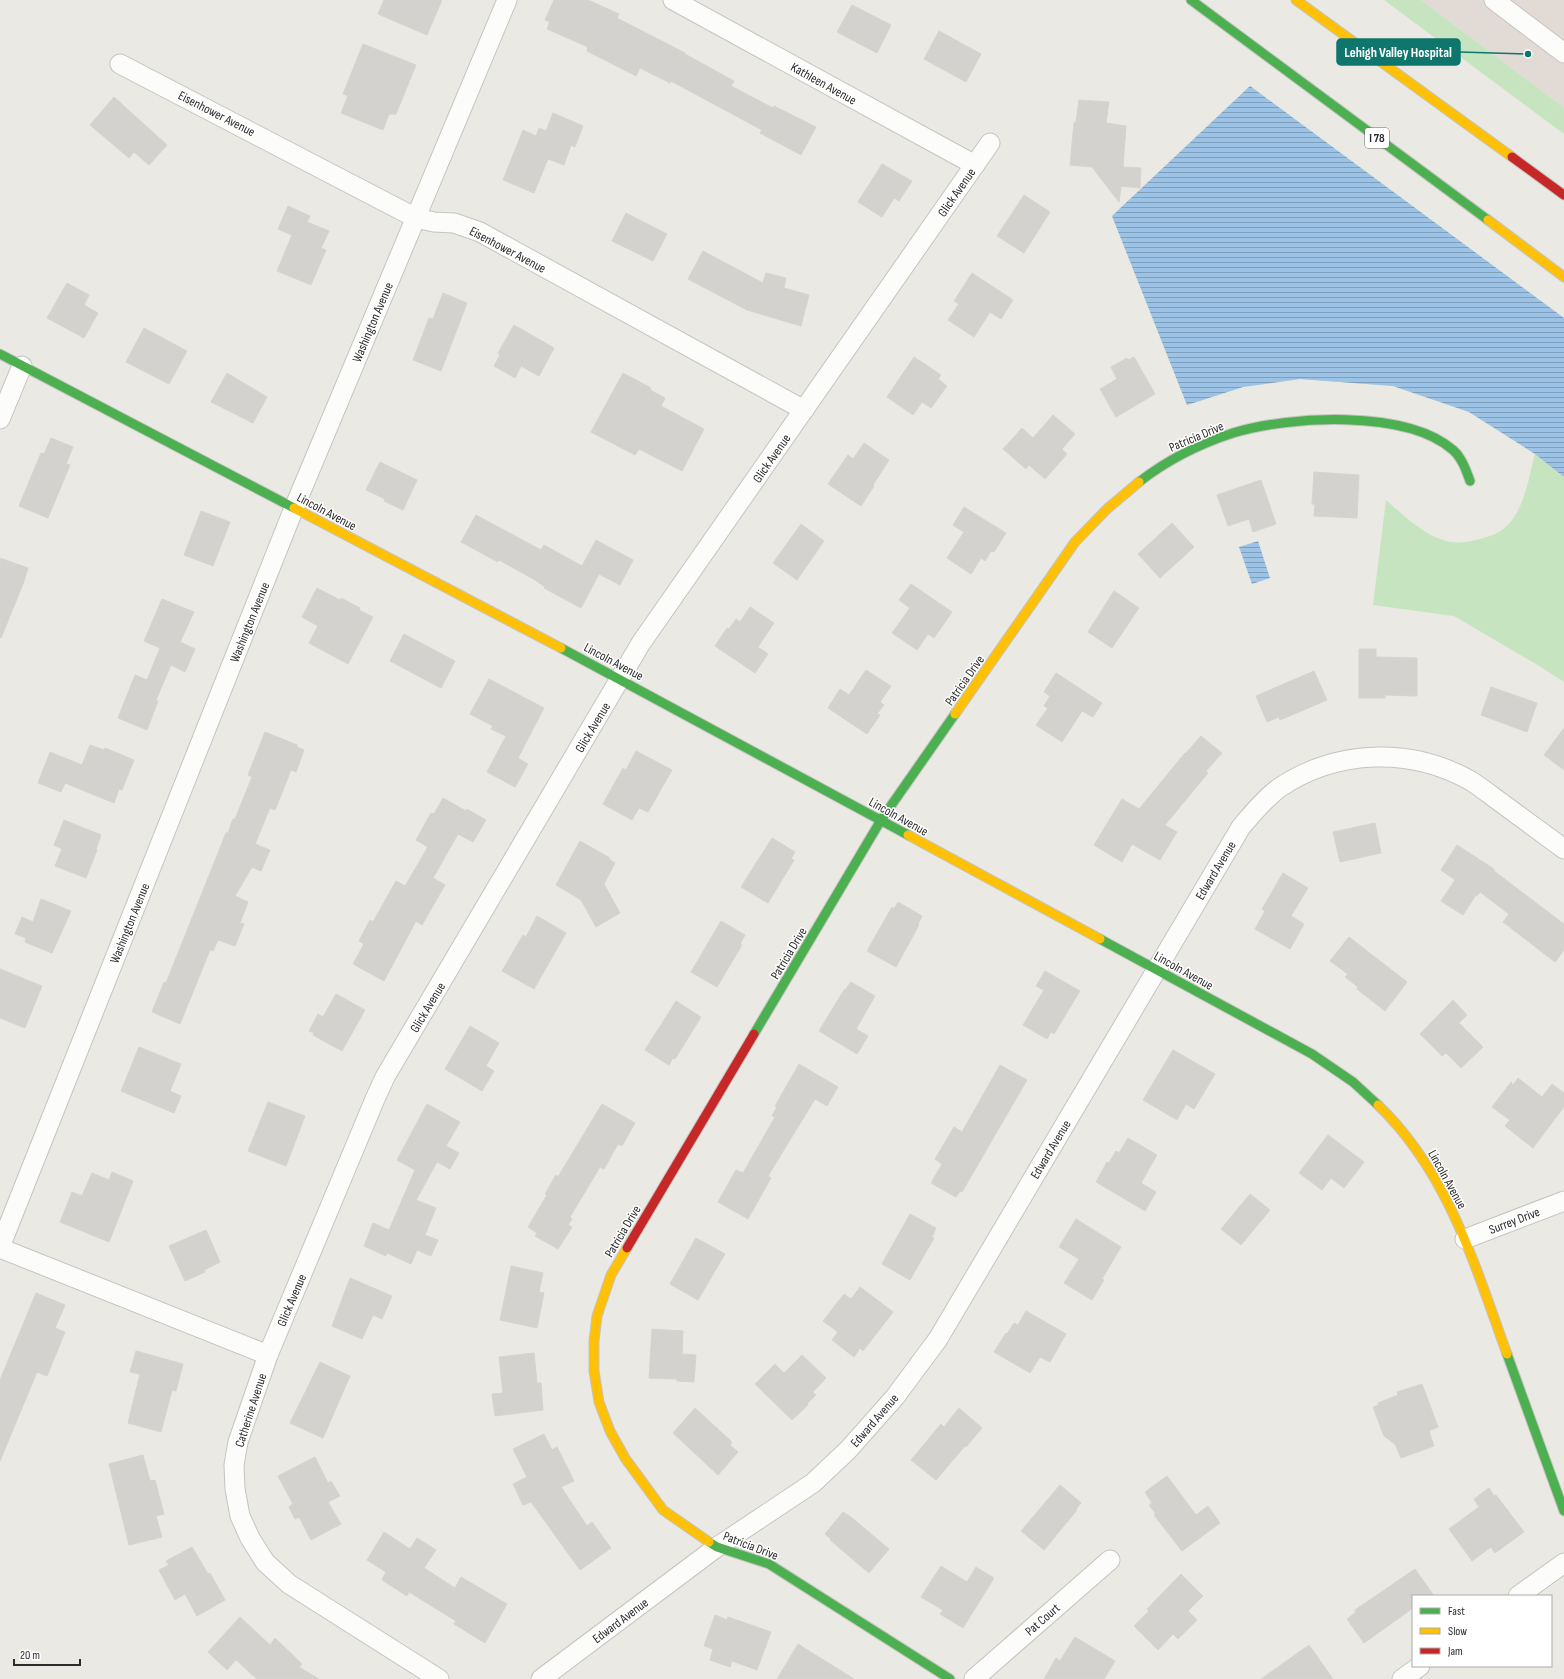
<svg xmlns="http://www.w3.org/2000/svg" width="1564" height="1679" font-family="'Sofia Sans Condensed',sans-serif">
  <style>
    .medical { fill: #e2dad5 }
    .grass { fill: #c6e4bf }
    .water { fill: url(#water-rules) }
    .building { fill: #d3d2ce; stroke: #d5d4cf }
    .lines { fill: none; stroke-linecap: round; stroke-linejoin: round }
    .street-casing { stroke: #c4c4c2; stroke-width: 21 }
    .fast-casing { stroke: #c4c4c2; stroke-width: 11 }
    .slow-casing { stroke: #c4c4c2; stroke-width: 11 }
    .jam-casing { stroke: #c4c4c2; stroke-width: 11 }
    .street { stroke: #fcfcfb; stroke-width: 19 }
    .fast { stroke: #4caf50; stroke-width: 9 }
    .slow { stroke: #ffc107; stroke-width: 9 }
    .jam { stroke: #c62828; stroke-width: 9 }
    .labels { text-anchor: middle; stroke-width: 3; stroke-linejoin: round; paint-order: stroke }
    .shield { fill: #fff; stroke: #6b6b6b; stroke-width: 1 }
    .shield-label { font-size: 12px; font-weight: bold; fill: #2c2c2c }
    .street-label { font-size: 13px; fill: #2c2c2c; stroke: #fff }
    .leader { fill: none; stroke: #0f766e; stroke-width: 1.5 }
    .callout-dot { fill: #0f766e; stroke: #fff; stroke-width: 1.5 }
    .callout { fill: #0f766e; stroke: #0f766e; stroke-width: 1.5 }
    .callout-label { font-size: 14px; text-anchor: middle; font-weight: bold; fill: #fff }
  </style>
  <defs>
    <pattern id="water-rules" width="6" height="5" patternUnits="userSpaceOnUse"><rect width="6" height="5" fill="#9cc2e6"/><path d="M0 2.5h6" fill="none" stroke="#7f9ebb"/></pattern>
  </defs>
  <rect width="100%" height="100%" fill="#eae9e3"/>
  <!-- medical -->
  <polygon class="medical" points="1421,0 1564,0 1564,108"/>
  <!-- grass -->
  <g class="grass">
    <polygon points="1384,0 1421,0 1564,108 1564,134"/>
    <path d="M1250,86L1564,318V682L1541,667L1454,616L1373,605L1386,500C1402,514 1419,531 1440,539C1452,544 1463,543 1476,540C1483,538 1492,536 1499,532C1523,518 1529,478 1535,453L1469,412L1393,386L1300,379L1243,387L1187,405L1112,216Z"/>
  </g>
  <!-- water -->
  <g class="water">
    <polygon points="1250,86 1564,318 1564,477 1535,454 1469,412 1393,386 1300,379 1243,387 1187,405 1112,216"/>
    <polygon points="1258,541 1270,578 1252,584 1239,547"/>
  </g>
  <!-- building -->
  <g class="building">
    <polygon points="384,0 442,0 427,35 378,14"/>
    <polygon points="554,0 588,0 619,14 617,18 685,53 685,54 734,81 731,86 773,108 774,106 816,127 801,155 760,133 762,130 671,81 670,83 640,68 636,76 587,51 588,47 547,29 550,22 545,20"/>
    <polygon points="852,5 891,25 877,53 837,32"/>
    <polygon points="939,31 981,54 966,82 924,59"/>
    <polygon points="363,44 416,65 396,114 389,114 383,130 341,113 348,96 343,94"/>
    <polygon points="114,97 167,145 149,165 134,152 129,158 90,125"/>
    <polygon points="1079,100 1109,102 1106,123 1126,126 1123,167 1141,168 1140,188 1121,186 1119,202 1092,167 1070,165 1074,123 1076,122"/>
    <polygon points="553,113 583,126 575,147 571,145 564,165 548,159 534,193 503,180 523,130 536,136 539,128 546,131"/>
    <polygon points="882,164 912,181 899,201 894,198 882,217 858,202"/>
    <polygon points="1024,195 1050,212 1024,253 997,236"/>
    <polygon points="288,206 310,216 307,222 329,231 321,248 326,250 311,285 277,271 292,235 278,229"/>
    <polygon points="626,213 667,234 653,261 612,241"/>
    <polygon points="703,251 763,283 766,273 786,278 784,288 809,295 801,326 747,310 688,279"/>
    <polygon points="972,273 1013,300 1001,319 990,312 974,337 948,320 959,304 954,301"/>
    <polygon points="67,283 89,295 84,305 98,313 84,338 47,318"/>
    <polygon points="443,293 467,303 441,371 413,360 429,318 433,319"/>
    <polygon points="514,325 554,348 539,376 521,366 515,378 494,366 500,355 498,353"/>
    <polygon points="144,328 187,351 169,384 126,362"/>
    <polygon points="914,357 941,375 938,379 947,386 931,408 922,402 913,415 887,397"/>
    <polygon points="1134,357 1155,394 1116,417 1100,389 1117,379 1111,367 1127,358 1128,360"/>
    <polygon points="227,373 267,397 253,423 211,402"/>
    <polygon points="623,373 651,388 650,390 665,398 661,406 704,429 682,471 639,449 635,455 591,432"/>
    <polygon points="1053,415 1075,434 1062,449 1067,454 1045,479 1029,465 1026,469 1003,449 1022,428 1033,438"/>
    <polygon points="51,438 73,447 66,464 70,465 48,518 19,506 41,453 44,454"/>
    <polygon points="864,443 889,460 873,485 874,486 861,506 828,484 848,455 853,459"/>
    <polygon points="380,462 417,480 403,510 384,501 385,499 366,490"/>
    <polygon points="1314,472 1359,475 1357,518 1314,516 1315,504 1312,504"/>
    <polygon points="1261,480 1276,524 1253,532 1249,519 1228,526 1217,495"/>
    <polygon points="964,507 1006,533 994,552 991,551 985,561 981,558 971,574 947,558 964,532 953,525"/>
    <polygon points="201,511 230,522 213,566 184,555"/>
    <polygon points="476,515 541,550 544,545 582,566 596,540 633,560 620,585 599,574 581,608 544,588 545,587 535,580 499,560 498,562 461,542"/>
    <polygon points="1172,523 1194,547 1160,578 1138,554"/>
    <polygon points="801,524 824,541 797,580 773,563"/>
    <polygon points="0,558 28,568 23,584 1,638 0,637"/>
    <polygon points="911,584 952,612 934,638 928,634 917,650 892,633 910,608 899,600"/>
    <polygon points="317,588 340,600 341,598 360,608 359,610 373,617 348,664 309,643 318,626 302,617"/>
    <polygon points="1114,591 1139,608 1112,648 1088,632"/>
    <polygon points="162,599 194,612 180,642 195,649 185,672 171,665 156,700 158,701 147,730 118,718 135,675 147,680 160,648 144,641"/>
    <polygon points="750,607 774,623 758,647 768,654 755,673 715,646 727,628 729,629 736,619 740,622"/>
    <polygon points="404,634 455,661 441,688 390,661"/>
    <polygon points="1359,649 1376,649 1376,657 1417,658 1417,696 1385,695 1385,698 1359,698"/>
    <polygon points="866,670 891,686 880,702 884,705 877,714 880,715 867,734 828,708 840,689 849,695"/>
    <polygon points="1314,671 1327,700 1280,720 1279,717 1267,722 1256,696"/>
    <polygon points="1056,673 1102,703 1093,717 1082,711 1062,742 1036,725 1048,708 1044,706 1050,696 1044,692"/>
    <polygon points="489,679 544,708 518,758 528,764 515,787 487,772 506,736 491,729 493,726 470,714"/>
    <polygon points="1491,687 1537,703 1527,732 1481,715"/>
    <polygon points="1564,728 1564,770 1544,755"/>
    <polygon points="265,732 297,745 297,747 304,750 296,772 291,770 275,810 270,808 255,844 270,850 261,871 252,867 235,896 248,902 240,923 244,924 235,946 218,940 213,951 210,950 180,1024 152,1012 164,982 166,983 226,833 228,833 233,819 235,819 252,777 248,775"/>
    <polygon points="1201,736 1222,753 1206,771 1208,773 1165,825 1177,832 1160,860 1132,844 1122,862 1094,845 1122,799 1139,809 1185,753 1186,753"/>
    <polygon points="90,745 104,750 105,748 134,760 122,790 119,789 114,803 65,783 61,792 38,783 50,752 82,765"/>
    <polygon points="636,751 672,770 648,812 639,808 632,820 603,804 623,768 626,770"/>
    <polygon points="443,798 466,811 467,809 486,820 473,842 458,834 433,878 445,885 422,925 416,921 384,981 353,964 364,944 359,941 370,920 373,922 396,881 405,886 428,847 416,840 431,813 434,814"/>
    <polygon points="64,820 101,835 96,849 97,850 86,878 55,866 62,849 54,845"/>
    <polygon points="1375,823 1381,853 1340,862 1333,832"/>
    <polygon points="772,838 795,852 791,859 794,860 768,903 741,887"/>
    <polygon points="580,841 610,858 609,859 615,863 604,884 620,913 596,927 581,900 556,885"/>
    <polygon points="1457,845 1494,869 1494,871 1564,924 1564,950 1555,962 1503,922 1509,914 1480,892 1478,895 1476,895 1463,915 1441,901 1455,880 1441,870"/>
    <polygon points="1283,873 1308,888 1291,916 1304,924 1290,949 1255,929 1265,911 1262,909"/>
    <polygon points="41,899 71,911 52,953 25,942 26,938 15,934 22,917 33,922"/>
    <polygon points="898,902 922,916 918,924 919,925 896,967 867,951 892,907 894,909"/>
    <polygon points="537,916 566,933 534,989 502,971 523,935 526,937"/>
    <polygon points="721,921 745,935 740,944 742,945 717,987 691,972"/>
    <polygon points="1349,937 1407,982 1385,1011 1357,989 1358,987 1345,977 1348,974 1330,961"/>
    <polygon points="0,969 42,986 25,1028 0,1018"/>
    <polygon points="1045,971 1080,991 1054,1034 1051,1032 1047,1039 1023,1025 1044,990 1036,986"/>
    <polygon points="851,982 875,996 856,1029 868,1036 857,1054 819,1031 844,990 845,990"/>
    <polygon points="336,994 365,1010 342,1051 313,1035 314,1033 309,1031 318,1014 323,1017"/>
    <polygon points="1453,1000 1467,1015 1459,1023 1483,1047 1461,1068 1446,1053 1442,1056 1420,1034"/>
    <polygon points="676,1001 701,1017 675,1059 673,1058 669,1065 645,1050"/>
    <polygon points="470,1026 499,1043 486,1066 494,1071 482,1091 445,1069"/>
    <polygon points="139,1047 181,1064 170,1091 181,1096 174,1113 121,1091"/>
    <polygon points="1173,1050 1215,1074 1194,1109 1186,1104 1177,1120 1143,1100"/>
    <polygon points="799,1064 838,1087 827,1106 815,1099 768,1176 771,1178 748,1219 718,1202 736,1170 743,1173 775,1117 772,1116 777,1107 775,1106"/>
    <polygon points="1000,1065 1027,1080 962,1192 960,1191 956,1197 931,1183 942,1164 935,1159 954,1127 962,1132"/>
    <polygon points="1518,1078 1542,1097 1552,1084 1564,1093 1564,1107 1533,1148 1505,1126 1510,1120 1492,1107 1511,1082 1513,1085"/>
    <polygon points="268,1102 305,1116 286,1166 248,1151"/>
    <polygon points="427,1104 460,1122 446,1146 459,1153 450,1169 437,1162 416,1200 436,1208 425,1235 438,1240 431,1256 417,1250 411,1264 387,1253 386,1256 364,1246 373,1223 389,1230 415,1170 397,1160"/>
    <polygon points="602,1104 635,1123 622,1146 618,1144 604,1169 600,1167 570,1217 572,1219 568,1225 572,1227 558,1249 535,1236 537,1233 528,1227 547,1195 545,1194 556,1175 558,1177"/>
    <polygon points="1328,1135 1364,1162 1344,1188 1331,1178 1322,1190 1299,1173"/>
    <polygon points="1128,1138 1157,1155 1141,1183 1156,1192 1145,1211 1096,1182 1107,1162 1109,1163 1116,1151 1119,1153"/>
    <polygon points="112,1172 133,1181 109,1242 60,1222 72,1192 82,1196 92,1173 109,1180"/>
    <polygon points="1250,1194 1270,1210 1241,1245 1221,1229"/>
    <polygon points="910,1214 936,1228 932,1237 934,1238 910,1280 882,1264"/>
    <polygon points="1076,1219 1121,1247 1102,1279 1104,1280 1092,1300 1064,1283 1079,1259 1059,1247"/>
    <polygon points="206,1230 220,1262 204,1270 205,1272 185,1281 169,1246"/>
    <polygon points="696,1238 725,1254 698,1300 670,1284"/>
    <polygon points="511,1266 543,1273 539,1292 544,1293 537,1328 500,1320"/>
    <polygon points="350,1278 392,1296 382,1319 373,1315 362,1339 332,1326"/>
    <polygon points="860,1287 893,1312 863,1351 860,1348 854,1357 832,1340 838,1332 823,1321 844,1294 851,1299"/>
    <polygon points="36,1293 65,1305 55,1328 65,1332 47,1376 37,1372 0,1461 0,1380"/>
    <polygon points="1026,1311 1066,1334 1050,1362 1040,1357 1030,1373 994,1352 1006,1333 1007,1334 1014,1323 1018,1325"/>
    <polygon points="652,1329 683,1331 682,1354 696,1355 694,1382 677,1381 677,1379 649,1378"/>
    <polygon points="136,1351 183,1364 176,1391 172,1390 161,1432 128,1423 140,1374 130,1372"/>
    <polygon points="534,1353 537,1383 541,1383 543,1410 495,1416 492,1394 503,1393 499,1357"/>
    <polygon points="802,1355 826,1378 813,1392 816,1395 807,1404 808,1405 792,1420 755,1384 775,1364 784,1373"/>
    <polygon points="320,1362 350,1376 323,1438 290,1423"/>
    <polygon points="1422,1384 1438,1427 1429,1431 1434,1446 1401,1458 1395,1444 1384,1436 1373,1407 1379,1405 1378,1403 1398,1395 1397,1392"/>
    <polygon points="695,1408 732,1442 730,1445 738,1452 718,1475 673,1433"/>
    <polygon points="959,1408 982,1428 966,1447 965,1446 936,1480 911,1460 941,1424 944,1427"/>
    <polygon points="544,1434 552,1450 557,1447 574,1481 561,1487 587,1526 592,1522 611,1548 580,1570 531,1502 523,1505 513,1484 527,1477 513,1449"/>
    <polygon points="143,1455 150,1481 155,1480 164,1514 156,1516 162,1537 129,1545 109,1464"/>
    <polygon points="315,1457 328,1483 331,1481 340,1496 328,1502 341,1524 311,1540 299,1517 295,1519 289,1507 293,1504 278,1476"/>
    <polygon points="1167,1476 1196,1515 1208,1506 1220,1523 1182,1551 1154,1515 1156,1514 1149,1505 1152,1503 1145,1492"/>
    <polygon points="1060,1485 1081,1503 1076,1509 1077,1510 1044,1550 1021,1531"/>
    <polygon points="1489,1488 1494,1496 1496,1495 1524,1532 1495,1553 1491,1547 1472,1561 1449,1529 1479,1507 1474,1499"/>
    <polygon points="843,1512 851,1517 889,1549 869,1573 830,1540 831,1539 825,1534"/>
    <polygon points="384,1532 410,1549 417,1538 436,1550 424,1568 455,1588 461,1577 507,1604 485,1643 454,1624 456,1621 409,1592 407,1596 382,1580 386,1572 367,1560"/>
    <polygon points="192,1547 208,1574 210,1573 225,1600 197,1616 185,1594 175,1600 159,1570 169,1565 166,1561"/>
    <polygon points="941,1566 967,1582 976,1567 994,1578 963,1628 940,1614 943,1610 921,1597"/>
    <polygon points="1415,1569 1434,1596 1413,1596 1413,1608 1364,1643 1347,1619 1356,1612 1355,1610"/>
    <polygon points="1181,1574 1203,1596 1188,1611 1197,1620 1178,1639 1173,1634 1158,1650 1134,1626 1149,1611 1147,1609"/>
    <polygon points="715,1615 727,1620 728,1617 771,1632 757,1670 732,1661 730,1667 710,1660 713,1649 704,1646"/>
    <polygon points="240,1617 270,1645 275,1638 302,1664 299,1667 319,1679 257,1679 236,1660 227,1670 208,1652"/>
    <polygon points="1075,1637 1115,1661 1104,1679 1044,1679 1056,1658 1060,1661"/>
    <polygon points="798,1644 854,1679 777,1679"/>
    <polygon points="1309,1645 1333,1679 1261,1679"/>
  </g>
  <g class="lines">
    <!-- street casing -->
    <g class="street-casing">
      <g id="street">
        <polyline points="673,0 975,165"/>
        <polyline points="1494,0 1564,53"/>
        <polyline points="120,64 416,218 434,222 454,223 480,232 804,410"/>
        <polyline points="0,419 22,366"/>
        <polyline points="1465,1239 1564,1201"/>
        <polyline points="0,1247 294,508 507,0"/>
        <polyline points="0,1248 268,1355"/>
        <polyline points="1518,1596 1564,1563"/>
        <polyline points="439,1679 289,1584 265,1562 250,1538 240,1516 235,1489 234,1465 238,1442 268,1355 375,1099 385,1077 641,643 990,143"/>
        <path d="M541,1679L717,1547L813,1483L848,1450L895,1397L938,1339L1241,827C1253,813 1264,799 1279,788C1337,749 1411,747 1471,781C1482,788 1493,797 1503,804C1523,819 1544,834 1564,849"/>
        <polyline points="974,1679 1110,1560"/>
        <polyline points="1402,1679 1420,1666"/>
      </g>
    </g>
    <!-- fast casing -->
    <g class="fast-casing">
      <g id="fast">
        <polyline points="1191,0 1488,220"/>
        <polyline points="0,354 294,508"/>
        <path d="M1139,482C1166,461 1199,444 1233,433C1288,416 1406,409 1453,450C1462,458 1466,470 1470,481"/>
        <polyline points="561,648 908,835"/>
        <polyline points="1100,939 1312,1054 1353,1082 1378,1105"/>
        <polyline points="754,1034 881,820 955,714"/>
        <polyline points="1507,1354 1564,1511"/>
        <polyline points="709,1542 717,1547 769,1564 950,1679"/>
      </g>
    </g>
    <!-- slow casing -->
    <g class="slow-casing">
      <g id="slow">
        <polyline points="1296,0 1512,157"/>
        <polyline points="1488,220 1564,277"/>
        <polyline points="294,508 561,648"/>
        <polyline points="955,714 1075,542 1107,509 1139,482"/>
        <polyline points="908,835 1100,939"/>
        <path d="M1378,1105C1448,1172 1475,1266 1507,1354"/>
        <polyline points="627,1248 611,1275 597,1316 594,1341 594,1371 599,1402 610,1431 625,1458 663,1510 709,1542"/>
      </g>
    </g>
    <!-- jam casing -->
    <g class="jam-casing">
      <g id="jam">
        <polyline points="1512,157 1564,195"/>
        <polyline points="627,1248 754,1034"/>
      </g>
    </g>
    <!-- street -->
    <use href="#street" class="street"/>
    <!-- fast -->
    <use href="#fast" class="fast"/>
    <!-- slow -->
    <use href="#slow" class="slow"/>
    <!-- jam -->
    <use href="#jam" class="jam"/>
  </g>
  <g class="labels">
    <!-- shield labels -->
    <rect class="shield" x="1365" y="128" width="24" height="20" rx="3"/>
    <g class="shield-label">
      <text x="1377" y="142">I 78</text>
    </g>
    <!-- street labels -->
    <g class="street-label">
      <text transform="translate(824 83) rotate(29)" y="5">Kathleen Avenue</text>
      <text transform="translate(217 113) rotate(27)" y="5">Eisenhower Avenue</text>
      <text transform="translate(956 192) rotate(-55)" y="5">Glick Avenue</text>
      <text transform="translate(508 249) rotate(28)" y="5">Eisenhower Avenue</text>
      <text transform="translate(372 322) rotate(-67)" y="5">Washington Avenue</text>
      <text transform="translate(1196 436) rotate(-23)" y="5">Patricia Drive</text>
      <text transform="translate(771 458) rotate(-55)" y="5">Glick Avenue</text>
      <text transform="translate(327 511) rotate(28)" y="5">Lincoln Avenue</text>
      <text transform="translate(249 622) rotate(-68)" y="5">Washington Avenue</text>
      <text transform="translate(614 661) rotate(28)" y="5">Lincoln Avenue</text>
      <text transform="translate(964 680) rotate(-55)" y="5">Patricia Drive</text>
      <text transform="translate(592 727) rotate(-59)" y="5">Glick Avenue</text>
      <text transform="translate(899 816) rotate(29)" y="5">Lincoln Avenue</text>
      <text transform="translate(1215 870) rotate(-59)" y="5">Edward Avenue</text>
      <text transform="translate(129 923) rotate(-68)" y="5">Washington Avenue</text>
      <text transform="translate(788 953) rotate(-59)" y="5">Patricia Drive</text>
      <text transform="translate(1184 970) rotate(29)" y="5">Lincoln Avenue</text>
      <text transform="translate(427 1007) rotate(-59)" y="5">Glick Avenue</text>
      <text transform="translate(1050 1149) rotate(-59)" y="5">Edward Avenue</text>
      <text transform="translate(1448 1179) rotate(61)" y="5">Lincoln Avenue</text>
      <text transform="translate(1514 1220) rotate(-21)" y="5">Surrey Drive</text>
      <text transform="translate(622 1231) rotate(-59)" y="5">Patricia Drive</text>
      <text transform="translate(291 1300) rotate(-67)" y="5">Glick Avenue</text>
      <text transform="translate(250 1410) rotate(-72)" y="5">Catherine Avenue</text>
      <text transform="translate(874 1420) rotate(-49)" y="5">Edward Avenue</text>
      <text transform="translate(751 1545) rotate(21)" y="5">Patricia Drive</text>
      <text transform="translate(1042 1619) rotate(-41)" y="5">Pat Court</text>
      <text transform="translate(620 1620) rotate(-37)" y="5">Edward Avenue</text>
    </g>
  </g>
  <!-- callouts -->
  <path class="leader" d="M1528 54L1460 52"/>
  <circle class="callout-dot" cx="1528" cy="54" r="4"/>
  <rect class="callout" x="1337" y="39" width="123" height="26" rx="4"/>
  <g class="callout-label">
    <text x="1398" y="57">Lehigh Valley Hospital</text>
  </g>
  <!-- legend -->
  <rect x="1412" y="1595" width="140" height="72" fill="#ffffff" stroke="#ababab"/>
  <rect x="1420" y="1608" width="20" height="6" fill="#4caf50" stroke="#ababab"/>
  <text x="1448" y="1615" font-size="12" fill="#2c2c2c">Fast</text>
  <rect x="1420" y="1628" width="20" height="6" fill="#ffc107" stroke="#ababab"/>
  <text x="1448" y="1635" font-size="12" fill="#2c2c2c">Slow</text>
  <rect x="1420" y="1648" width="20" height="6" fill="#c62828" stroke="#ababab"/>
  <text x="1448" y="1655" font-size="12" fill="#2c2c2c">Jam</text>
  <!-- scale -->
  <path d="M14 1659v6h66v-6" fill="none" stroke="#2c2c2c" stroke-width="2"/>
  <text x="20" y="1659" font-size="12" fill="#2c2c2c" stroke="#ffffff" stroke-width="3" paint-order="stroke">20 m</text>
</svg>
